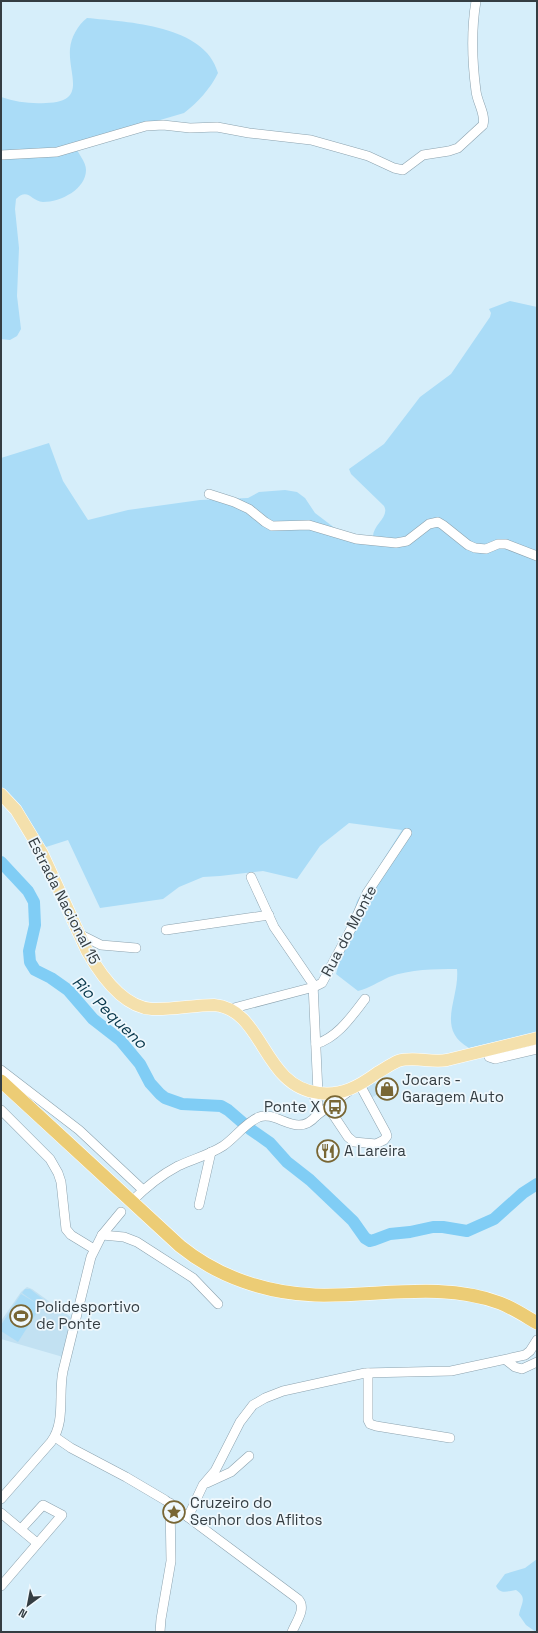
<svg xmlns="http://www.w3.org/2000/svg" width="538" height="1633" font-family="'Space Grotesk',sans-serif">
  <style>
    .built { fill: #c2e1f2 }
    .green { fill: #aadcf7 }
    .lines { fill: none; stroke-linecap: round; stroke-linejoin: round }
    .river { stroke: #80cdf5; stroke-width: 12 }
    .minor-casing { stroke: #8ca2ae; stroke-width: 10 }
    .major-casing { stroke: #fff; stroke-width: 13 }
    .highway-casing { stroke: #fff; stroke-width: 14 }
    .minor { stroke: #fff; stroke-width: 9 }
    .major { stroke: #f4e0ac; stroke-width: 12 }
    .highway { stroke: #eccc75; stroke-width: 13 }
    .labels { text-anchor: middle; stroke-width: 3.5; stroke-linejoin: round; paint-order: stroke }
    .street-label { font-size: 15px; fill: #343d42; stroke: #eff8fd }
    .poi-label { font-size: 15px; fill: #343d42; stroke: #eff8fd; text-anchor: start }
    .water-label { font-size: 16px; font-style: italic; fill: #07374b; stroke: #eff8fd }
  </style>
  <rect width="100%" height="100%" fill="#d6eefa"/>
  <!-- built -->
  <g class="built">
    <polygon points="373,1082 376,1084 381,1092 370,1099 364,1088"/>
    <polygon points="27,1287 32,1289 72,1318 63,1357 1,1339 1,1321 21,1292"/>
  </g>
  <!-- green -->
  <g class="green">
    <path d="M87,18C128,22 205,25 218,73C211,88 197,103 184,113L75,145C77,153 86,161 86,170C86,189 61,202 43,202C31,201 28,187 16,199L15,209L19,248L17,296L21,329L17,336L10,340L1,339V97C16,102 30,104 46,103C88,102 68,75 70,49C71,37 78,25 87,18Z"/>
    <path d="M510,301L537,307V1032L469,1048C435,1029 460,998 457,969C434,969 411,969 389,977C378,982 370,988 358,991L336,974L357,901L402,830L349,823L320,846L297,879L263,871L220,876L203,877L179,887L163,899L100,908L68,840L43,848L5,790L1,787V458L49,443L63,481L88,520L128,510L200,500L248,498L259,492L285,490L297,492L305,498L315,513L340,532L355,538L373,537C373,524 390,517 384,506L351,474L349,469L384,444L420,397L451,374L490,317L491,313L489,309Z"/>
    <polygon points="25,1289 30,1289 43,1299 39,1305 22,1293"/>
    <polygon points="21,1294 41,1306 18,1342 1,1331 1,1325"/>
    <path d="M537,1559V1632H536L526,1625L519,1615C521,1603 528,1598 516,1590C508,1591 500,1595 496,1586L505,1574L525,1568Z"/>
  </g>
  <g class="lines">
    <!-- river -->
    <polyline class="river" points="1,862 28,891 34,902 35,925 29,951 30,962 35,970 51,978 68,990 93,1019 120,1040 140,1064 150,1083 160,1094 165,1098 182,1104 221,1106 228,1110 250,1129 270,1143 287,1162 310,1180 353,1221 365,1238 370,1241 374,1240 390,1234 410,1232 433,1227 443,1227 467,1231 494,1219 523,1193 537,1184"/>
    <!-- minor casing -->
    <g class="minor-casing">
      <g id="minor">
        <path d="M1,155L57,152L146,126L163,125L190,128L217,127L249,133L311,140L368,156L394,168L403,170L423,155L449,151L458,148L483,125C486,114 477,102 476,91C472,61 471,31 476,1"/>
        <polyline points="209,494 234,502 249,509 265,522 272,526 309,525 356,539 396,543 407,541 429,524 438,522 443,525 468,545 475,548 486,549 498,544 506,544 537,556"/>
        <polyline points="251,877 274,927 313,984 318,1093 323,1095"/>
        <polyline points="166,930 269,915"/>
        <polyline points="79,934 101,945 136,948"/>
        <polyline points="230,1009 314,987 322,983 351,929 367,893 407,833"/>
        <path d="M316,1044C338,1037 351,1017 365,999"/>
        <polyline points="487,1051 489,1057 495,1059 537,1049"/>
        <polyline points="1,1070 79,1130 143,1190"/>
        <polyline points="312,1092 318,1103 316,1116"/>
        <polyline points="328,1107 348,1137 354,1142 376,1144 384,1140 387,1136 386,1133 360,1085"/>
        <polyline points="1,1110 50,1159 58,1173 61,1182 66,1229 71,1235 94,1249"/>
        <path d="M132,1201C146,1187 161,1175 178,1166C193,1159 209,1155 223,1146C235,1138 245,1123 259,1117C277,1110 297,1139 316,1116L349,1091"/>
        <polyline points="199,1205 211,1152"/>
        <polyline points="102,1235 124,1237 137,1242 193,1278 218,1304"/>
        <polyline points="506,1360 515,1367 522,1369 537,1362"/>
        <polyline points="368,1373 368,1420 370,1424 376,1426 450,1438"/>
        <path d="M55,1437L71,1448L126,1477L165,1500L298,1599C307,1608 296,1622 292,1632"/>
        <polyline points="207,1483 231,1472 249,1456"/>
        <path d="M1,1499L51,1442C66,1422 58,1394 63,1371L91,1257L102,1235L121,1212"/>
        <polyline points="1,1513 37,1543"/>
        <polyline points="188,1517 203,1485 215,1471 240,1422 253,1405 265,1398 283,1391 365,1373 451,1371 525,1355 530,1351 537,1340"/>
        <polyline points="1,1586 62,1515 43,1505 21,1529"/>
        <polyline points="160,1632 161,1619 171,1561 170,1503"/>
      </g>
    </g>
    <!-- major casing -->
    <g class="major-casing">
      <path id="major" d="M1,794L16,810L42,853L87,951C100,974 122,1007 152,1009C173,1010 193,1005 214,1005C264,1009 262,1087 319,1093C342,1096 359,1086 377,1073C384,1069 391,1064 398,1061C414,1056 431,1063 447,1060L537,1038"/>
    </g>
    <!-- highway casing -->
    <g class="highway-casing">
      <path id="highway" d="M1,1081L180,1246C218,1277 266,1293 315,1295C376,1297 441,1281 500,1303C513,1308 525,1316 537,1323"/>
    </g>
    <!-- minor -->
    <use href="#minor" class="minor"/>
    <!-- major -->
    <use href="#major" class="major"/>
    <!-- highway -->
    <use href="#highway" class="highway"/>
  </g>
  <!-- icons -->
  <defs>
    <g id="shop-ring" transform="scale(1.15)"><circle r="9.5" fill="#eff8fd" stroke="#786634" stroke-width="1.5"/><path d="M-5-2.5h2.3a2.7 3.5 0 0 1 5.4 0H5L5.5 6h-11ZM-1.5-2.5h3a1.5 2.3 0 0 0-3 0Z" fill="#786634"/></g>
    <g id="bus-ring" transform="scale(1.15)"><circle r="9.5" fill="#eff8fd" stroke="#786634" stroke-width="1.5"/><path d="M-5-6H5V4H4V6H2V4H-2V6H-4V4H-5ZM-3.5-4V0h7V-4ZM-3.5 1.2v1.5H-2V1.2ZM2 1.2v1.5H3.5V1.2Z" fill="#786634"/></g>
    <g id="restaurant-ring" transform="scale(1.15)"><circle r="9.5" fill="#eff8fd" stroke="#786634" stroke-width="1.5"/><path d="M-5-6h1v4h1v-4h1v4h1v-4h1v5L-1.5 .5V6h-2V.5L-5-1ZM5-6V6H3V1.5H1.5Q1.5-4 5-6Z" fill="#786634"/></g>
    <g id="stadium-ring" transform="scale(1.15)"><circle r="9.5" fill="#eff8fd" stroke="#786634" stroke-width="1.5"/><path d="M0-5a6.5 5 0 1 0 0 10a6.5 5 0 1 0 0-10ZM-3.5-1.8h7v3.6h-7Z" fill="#786634"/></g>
    <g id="sight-ring" transform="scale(1.15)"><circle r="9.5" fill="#eff8fd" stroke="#786634" stroke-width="1.5"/><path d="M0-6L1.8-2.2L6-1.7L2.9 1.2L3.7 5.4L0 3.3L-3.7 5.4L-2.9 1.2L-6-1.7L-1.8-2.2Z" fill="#786634"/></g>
  </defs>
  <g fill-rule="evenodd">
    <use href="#shop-ring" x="387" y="1089"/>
    <use href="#bus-ring" x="335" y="1107"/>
    <use href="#restaurant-ring" x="328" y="1151"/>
    <use href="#stadium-ring" x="21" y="1316"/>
    <use href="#sight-ring" x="174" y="1512"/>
  </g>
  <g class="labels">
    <!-- street labels -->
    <g class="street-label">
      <text transform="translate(64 901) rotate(63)" y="5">Estrada Nacional 15</text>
      <text transform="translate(349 931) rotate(-62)" y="5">Rua do Monte</text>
    </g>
    <!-- poi labels -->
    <g class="poi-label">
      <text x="402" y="1085">Jocars -<tspan x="402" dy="17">Garagem Auto</tspan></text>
      <text x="320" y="1112" text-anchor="end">Ponte X</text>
      <text x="344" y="1156">A Lareira</text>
      <text x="36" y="1312">Polidesportivo<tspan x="36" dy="17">de Ponte</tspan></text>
      <text x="190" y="1508">Cruzeiro do<tspan x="190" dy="17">Senhor dos Aflitos</tspan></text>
    </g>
    <!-- water labels -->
    <g class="water-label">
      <text transform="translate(110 1012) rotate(44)" y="6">Rio Pequeno</text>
    </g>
  </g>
  <!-- border -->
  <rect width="538" height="1633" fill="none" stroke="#343d42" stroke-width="4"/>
  <!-- north arrow -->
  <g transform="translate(28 1605) rotate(212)" stroke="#eff8fd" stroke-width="3" paint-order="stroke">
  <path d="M0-3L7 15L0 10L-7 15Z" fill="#343d42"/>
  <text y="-6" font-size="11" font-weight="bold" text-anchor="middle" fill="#343d42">N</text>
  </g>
</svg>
